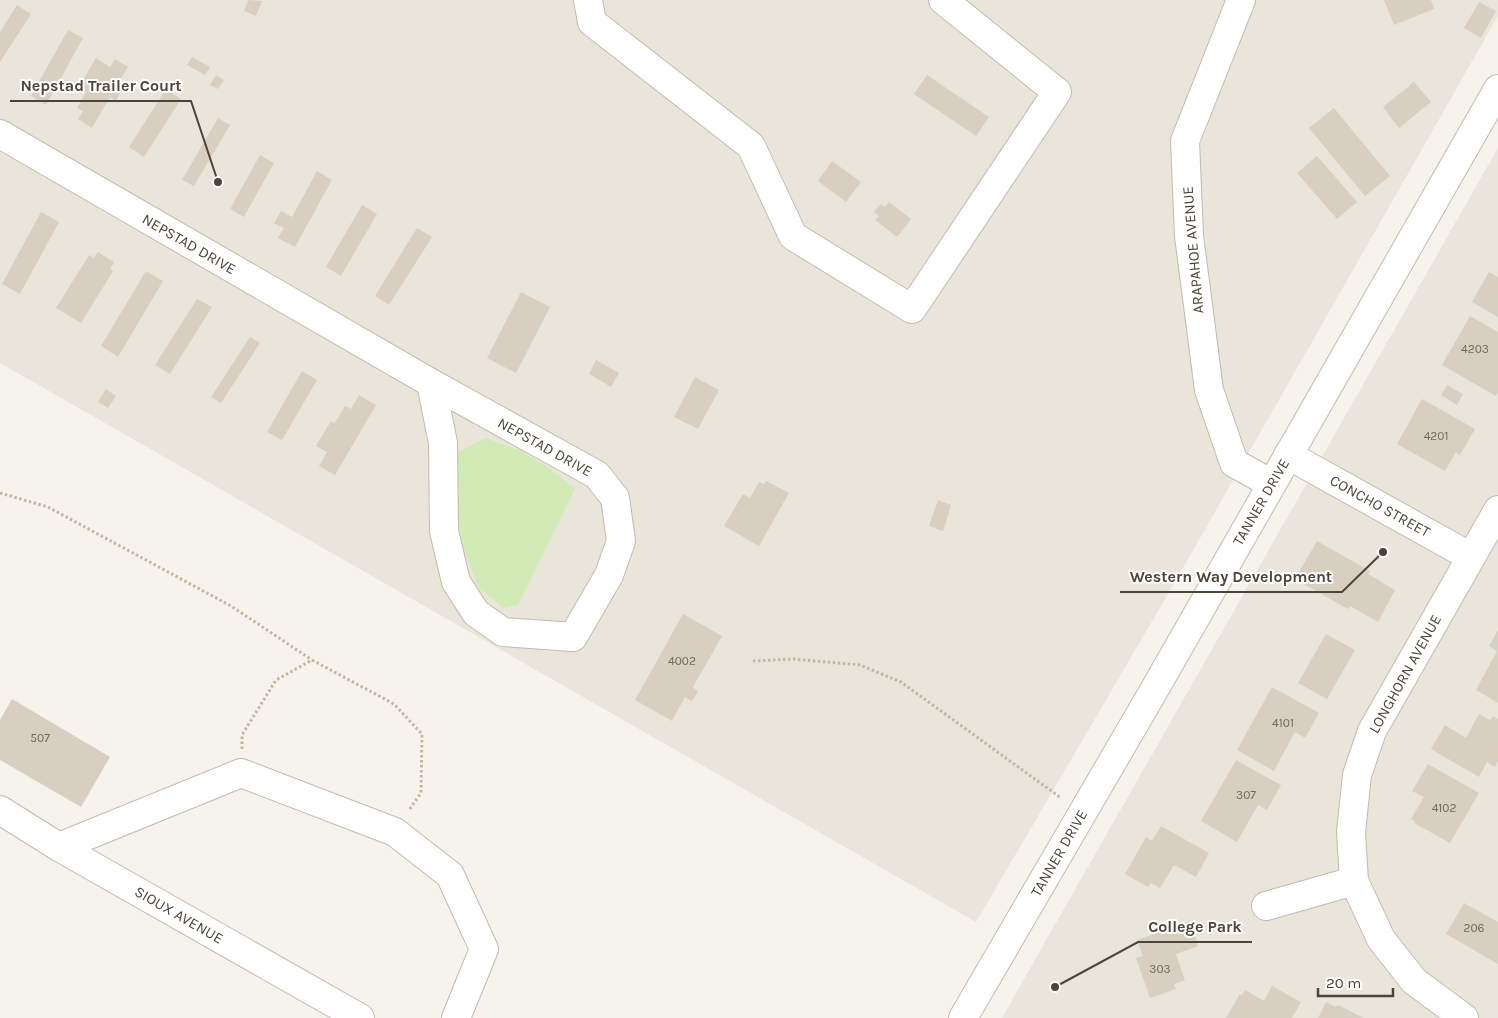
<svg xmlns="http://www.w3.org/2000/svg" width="1498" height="1018" font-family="Karla,sans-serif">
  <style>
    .residential { fill: #eae5da }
    .green { fill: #d2eab5 }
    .building { fill: #d8cfc1 }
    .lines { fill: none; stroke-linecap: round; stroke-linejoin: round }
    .minor-casing { stroke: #c2bbae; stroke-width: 30 }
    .path { stroke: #c4b79f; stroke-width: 3; stroke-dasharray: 2.5 2.5; stroke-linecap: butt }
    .minor { stroke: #fff; stroke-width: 28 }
    .labels { text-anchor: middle; stroke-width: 4; stroke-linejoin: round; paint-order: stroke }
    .number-label { font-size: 12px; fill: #6e675b }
    .street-label { font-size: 15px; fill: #4b4439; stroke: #fff }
    .leader { fill: none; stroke: #4b4439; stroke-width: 2 }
    .callout-dot { fill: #4b4439; stroke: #fff; stroke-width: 2 }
    .callout-label { font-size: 16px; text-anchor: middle; font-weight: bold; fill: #4b4439; stroke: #fff; stroke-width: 4; stroke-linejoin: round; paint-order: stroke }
  </style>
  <rect width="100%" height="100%" fill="#f6f3ec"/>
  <!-- residential -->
  <g class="residential">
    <polygon points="0,0 1498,0 1498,16 1171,589 976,922 0,363"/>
    <polygon points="1498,148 1498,1018 1002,1018 1037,956"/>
  </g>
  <!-- green -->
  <polygon class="green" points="485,438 520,450 552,470 575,489 518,605 503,608 478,587 462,544 454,499 458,452"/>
  <!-- building -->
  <g class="building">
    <polygon points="248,0 262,1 256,16 244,11"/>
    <polygon points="1384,0 1431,0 1434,9 1394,25"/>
    <polygon points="1479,2 1496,11 1481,38 1464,28"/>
    <polygon points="17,5 31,14 0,62 0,32"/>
    <polygon points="68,30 83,38 46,105 31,96"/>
    <polygon points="192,57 210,67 205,75 187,65"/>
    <polygon points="96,58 110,67 115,59 128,67 118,84 123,87 116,101 110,97 92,128 78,119 83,111 77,108 86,92 79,87"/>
    <polygon points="216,75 224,80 218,89 210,85"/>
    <polygon points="927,75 989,117 976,136 914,94"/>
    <polygon points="1414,82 1431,102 1399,128 1383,107"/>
    <polygon points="166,89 181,99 144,157 129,147"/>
    <polygon points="1334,108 1390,176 1365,196 1309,128"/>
    <polygon points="218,118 230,125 194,186 182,180"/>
    <polygon points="260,155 274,163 244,217 230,209"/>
    <polygon points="1317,156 1357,202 1337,219 1297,173"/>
    <polygon points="832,161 861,182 846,202 818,181"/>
    <polygon points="317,171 332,180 295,247 278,238 284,228 274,223 281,211 292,217"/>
    <polygon points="889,202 911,219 897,237 875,220 879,216 874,212 881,204 885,207"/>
    <polygon points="362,205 377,214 341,276 326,267"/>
    <polygon points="41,212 59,222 20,294 2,284"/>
    <polygon points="417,228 432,237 389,305 375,296"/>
    <polygon points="98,252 114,262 110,269 113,271 81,323 56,308 89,255 94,258"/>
    <polygon points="146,271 163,281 118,357 101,346"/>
    <polygon points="1489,272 1498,277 1498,317 1472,302"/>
    <polygon points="521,292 550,307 516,373 487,358"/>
    <polygon points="197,299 212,307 170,374 155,365"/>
    <polygon points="1470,316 1498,332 1498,393 1496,396 1442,365"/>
    <polygon points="250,337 260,343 221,403 211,397"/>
    <polygon points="596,360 619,373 611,387 589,374"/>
    <polygon points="302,371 317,380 282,440 267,432"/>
    <polygon points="695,377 719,390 698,429 674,417"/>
    <polygon points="1447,385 1463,394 1457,405 1441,395"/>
    <polygon points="106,389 116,396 108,408 98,402"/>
    <polygon points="359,395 376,405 335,475 319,466 327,452 316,446 331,421 334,424 345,406 351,409"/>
    <polygon points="1422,399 1475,429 1460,455 1456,452 1445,471 1397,444"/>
    <polygon points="766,481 789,493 759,546 724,526 743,494 750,498 759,482 764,484"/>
    <polygon points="938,500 951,505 943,531 929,526"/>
    <polygon points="1317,541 1370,571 1368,574 1395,590 1378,622 1350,606 1348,609 1295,579"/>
    <polygon points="683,614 722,636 693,687 698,692 692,701 685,697 672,721 635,700"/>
    <polygon points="1498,630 1498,703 1476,690 1497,651 1489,646"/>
    <polygon points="1326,634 1355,650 1327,699 1298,683"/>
    <polygon points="1272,687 1319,713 1305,738 1295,732 1274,771 1237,750"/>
    <polygon points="12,699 110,757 81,807 0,760 0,720"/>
    <polygon points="1479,714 1490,720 1493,716 1498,719 1498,761 1495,767 1487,762 1479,777 1431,749 1445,725 1466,738"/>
    <polygon points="1236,760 1281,785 1267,810 1258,805 1237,842 1201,821"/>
    <polygon points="1428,764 1479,793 1450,843 1414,823 1415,821 1411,819 1424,797 1412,791"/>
    <polygon points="1161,826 1209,853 1196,877 1174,865 1160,888 1151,883 1148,887 1125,874 1146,837 1152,841"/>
    <polygon points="1464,903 1498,922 1498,964 1446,934"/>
    <polygon points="1190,921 1198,946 1176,954 1185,980 1174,984 1176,989 1150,998 1136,958 1143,956 1137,940"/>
    <polygon points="1272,986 1301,1002 1292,1018 1226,1018 1240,994 1242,995 1245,990 1264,1001"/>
    <polygon points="1326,1002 1336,1007 1338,1005 1364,1018 1318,1018"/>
  </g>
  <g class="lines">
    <!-- minor casing -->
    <g class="minor-casing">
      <g id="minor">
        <polyline points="588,0 592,22 751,146 793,236 912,309 1057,92 943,0"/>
        <polyline points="1241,0 1185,141 1189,236 1209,390 1234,463 1272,484"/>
        <polyline points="0,134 431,383 597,475 615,498 621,541 609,575 573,637 503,632 476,613 456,582 444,531 443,443 431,383"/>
        <polyline points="1288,455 1471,557"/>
        <polyline points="0,810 59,847 360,1018"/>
        <polyline points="59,847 241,773 395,832 450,875 484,949 456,1018"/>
        <polyline points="1266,906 1354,881"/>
        <polyline points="963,1018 1153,692 1498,89"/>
        <polyline points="1464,1018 1414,981 1381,939 1354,881 1351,832 1357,775 1372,731 1498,510"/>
      </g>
    </g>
    <!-- path -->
    <g class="path">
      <polyline points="0,493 48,507 231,606 312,660"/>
      <polyline points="753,661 793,659 860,665 901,682 1061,798"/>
      <polyline points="242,749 242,735 276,680 312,660 394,704 422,734 421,793 409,810"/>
    </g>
    <!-- minor -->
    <use href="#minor" class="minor"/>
  </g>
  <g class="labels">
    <!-- number labels -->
    <g class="number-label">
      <text x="1475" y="353">4203</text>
      <text x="1436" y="440">4201</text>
      <text x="682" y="665">4002</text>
      <text x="1283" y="727">4101</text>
      <text x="40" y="742">507</text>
      <text x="1246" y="799">307</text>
      <text x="1444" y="812">4102</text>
      <text x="1474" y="932">206</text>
      <text x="1160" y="973">303</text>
    </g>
    <!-- street labels -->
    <g class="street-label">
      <text transform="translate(189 244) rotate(30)" y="5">NEPSTAD DRIVE</text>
      <text transform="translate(1193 250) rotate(-95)" y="5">ARAPAHOE AVENUE</text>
      <text transform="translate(545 447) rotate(29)" y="5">NEPSTAD DRIVE</text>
      <text transform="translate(1261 502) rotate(-60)" y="5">TANNER DRIVE</text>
      <text transform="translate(1380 506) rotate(29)" y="5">CONCHO STREET</text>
      <text transform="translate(1405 674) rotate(-61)" y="5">LONGHORN AVENUE</text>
      <text transform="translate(1059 853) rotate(-60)" y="5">TANNER DRIVE</text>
      <text transform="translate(179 915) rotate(30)" y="5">SIOUX AVENUE</text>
    </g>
  </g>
  <!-- callouts -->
  <path class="leader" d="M218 182L191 101H10M1383 552L1342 592H1120M1055 987L1138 942H1252"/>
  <g class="callout-dot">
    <circle cx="218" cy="182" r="5"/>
    <circle cx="1383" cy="552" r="5"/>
    <circle cx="1055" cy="987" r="5"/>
  </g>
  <g class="callout-label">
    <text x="101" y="91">Nepstad Trailer Court</text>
    <text x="1231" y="582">Western Way Development</text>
    <text x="1195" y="932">College Park</text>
  </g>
  <!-- scale -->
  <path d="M1318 988v8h75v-8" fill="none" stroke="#4b4439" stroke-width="2.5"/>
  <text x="1326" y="988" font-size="15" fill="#4b4439" stroke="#ffffff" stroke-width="4" paint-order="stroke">20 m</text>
</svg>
